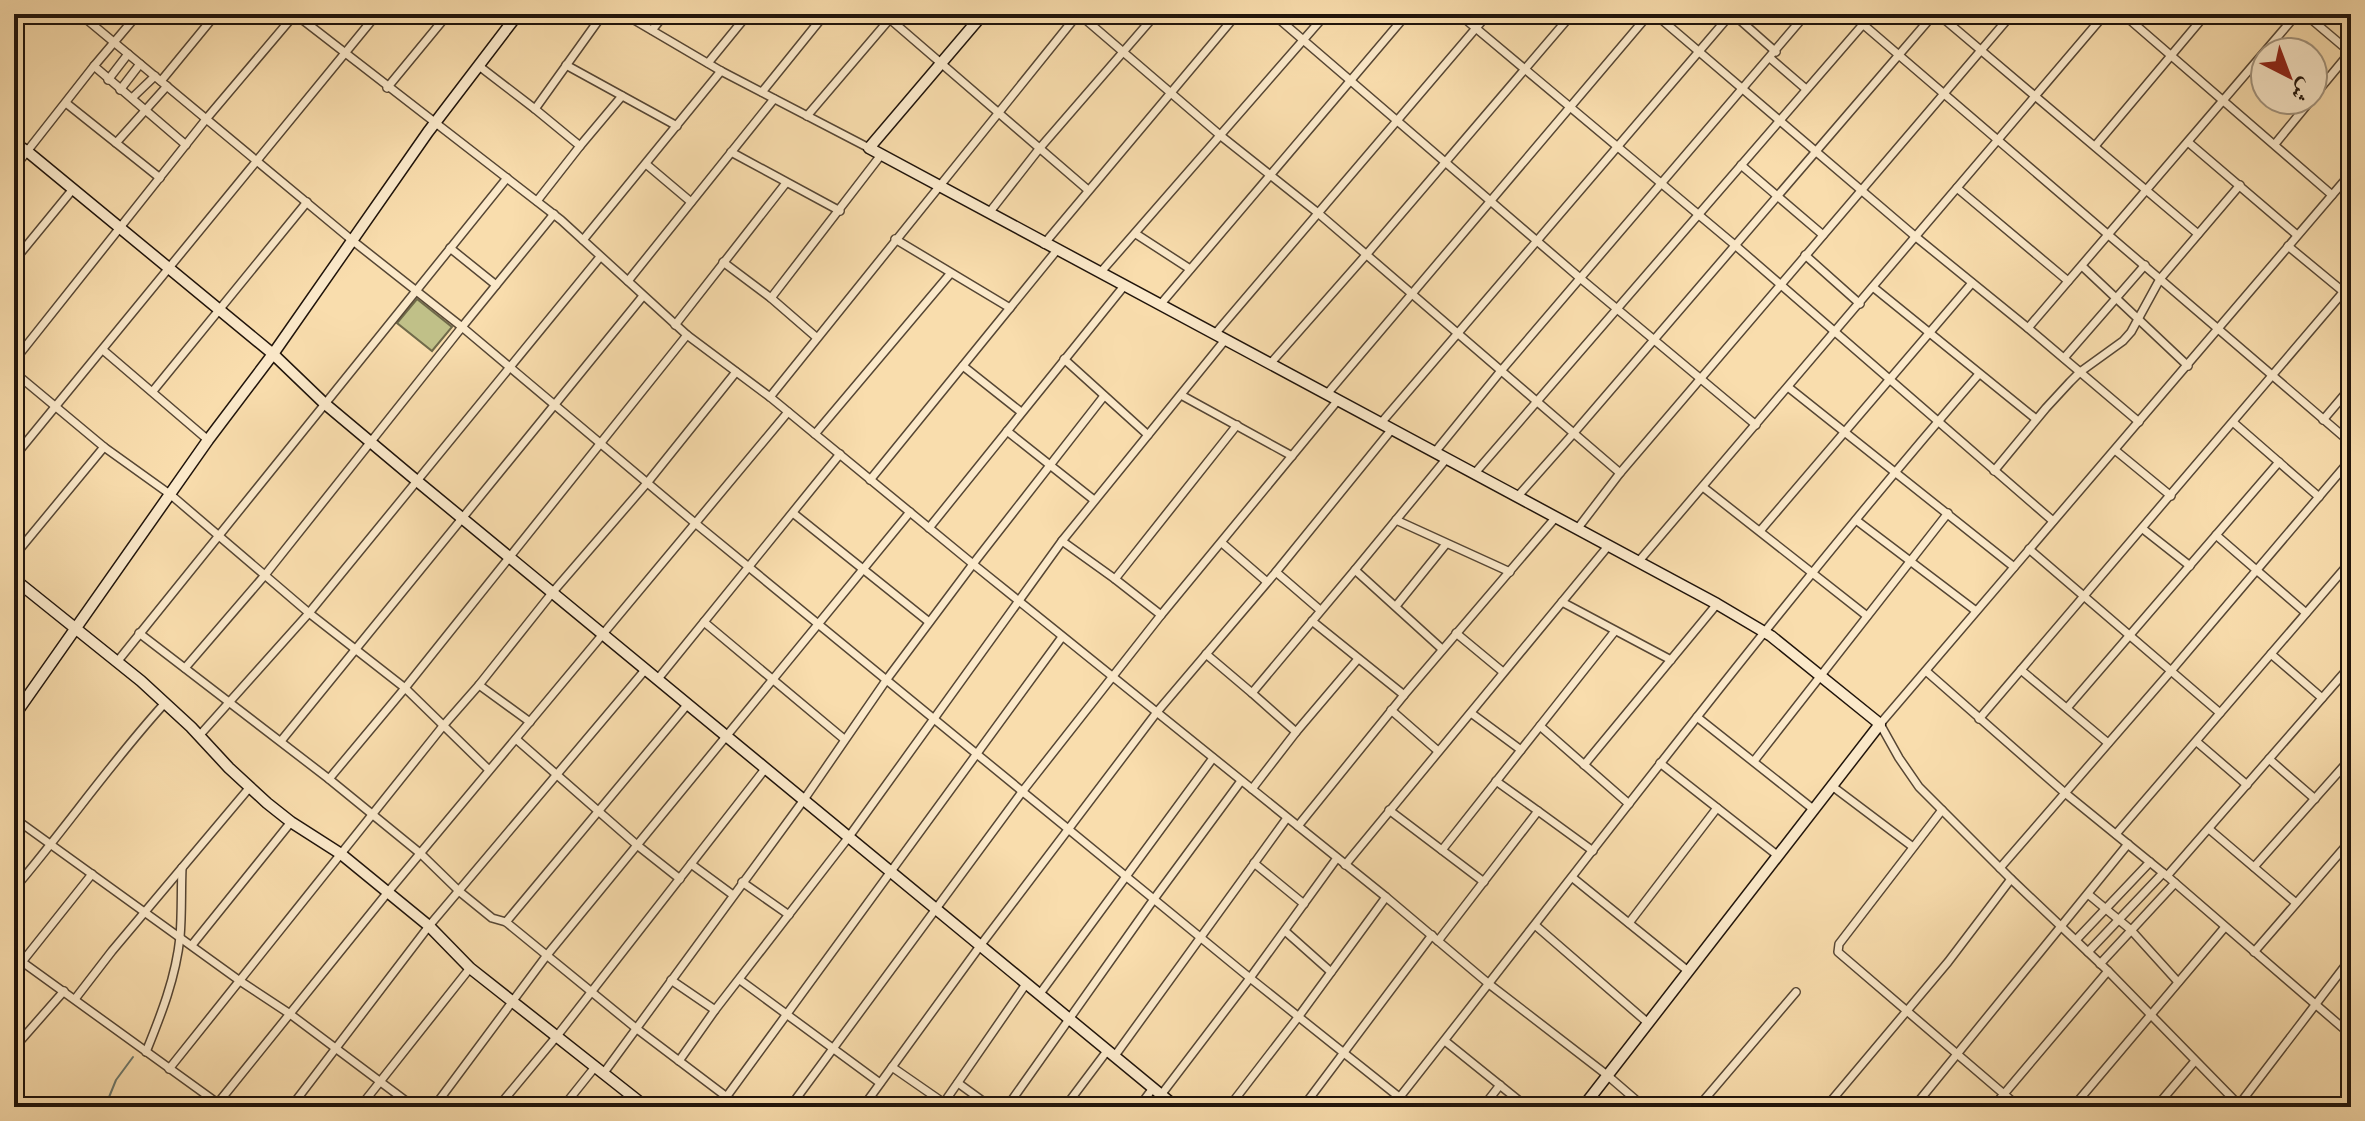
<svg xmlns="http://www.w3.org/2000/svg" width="2365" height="1121" font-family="'Libre Bodoni',Amiri,serif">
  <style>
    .pitch { fill: #c0c088; stroke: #706a4a; stroke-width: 2 }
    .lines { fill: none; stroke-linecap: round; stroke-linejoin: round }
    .stream { stroke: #6c786c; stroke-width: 2 }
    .street-casing { stroke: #564634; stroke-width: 10 }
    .secondary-casing { stroke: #20140b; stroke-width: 13 }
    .street { stroke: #fbe9ca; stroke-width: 7 }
    .secondary { stroke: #fbe9ca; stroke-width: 10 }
  </style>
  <rect width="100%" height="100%" fill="#f9ddad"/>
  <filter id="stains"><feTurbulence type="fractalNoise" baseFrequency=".0025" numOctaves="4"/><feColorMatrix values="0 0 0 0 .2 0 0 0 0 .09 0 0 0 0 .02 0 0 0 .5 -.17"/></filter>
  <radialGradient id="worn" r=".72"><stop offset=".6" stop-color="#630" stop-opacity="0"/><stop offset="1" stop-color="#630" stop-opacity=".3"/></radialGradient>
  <!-- pitch -->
  <polygon class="pitch" points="417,299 452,327 432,351 397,323"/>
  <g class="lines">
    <!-- stream -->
    <polyline class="stream" points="105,1107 116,1080 133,1057"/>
    <!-- street casing -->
    <g class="street-casing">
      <g id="street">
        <polyline points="80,14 353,241 462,327 554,214"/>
        <polyline points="624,14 721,71 869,148"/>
        <polyline points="884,14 1088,190"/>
        <polyline points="1079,14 1221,136 1318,213 1620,473"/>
        <polyline points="1273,14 1580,278 1756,425"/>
        <polyline points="1459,14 1736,246 2053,521"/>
        <polyline points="1655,14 1916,237 2028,328 2139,422"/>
        <polyline points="1733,14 1776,52"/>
        <polyline points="1851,14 2351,443"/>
        <polyline points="1938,14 2198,234"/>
        <polyline points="2123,14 2332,195"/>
        <polyline points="2305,14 2351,53"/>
        <polyline points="652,30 665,14"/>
        <polyline points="1770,58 1806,89"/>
        <polyline points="708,63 748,14"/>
        <polyline points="566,65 677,126"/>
        <polyline points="94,66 186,145"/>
        <polyline points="479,66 535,109 603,14"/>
        <polyline points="108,80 128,54"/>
        <polyline points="161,81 216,14"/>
        <polyline points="387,88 448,14"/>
        <polyline points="120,90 140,64"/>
        <polyline points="762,92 825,14"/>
        <polyline points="2313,97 2351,51"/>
        <polyline points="132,98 155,76"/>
        <polyline points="66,103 160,178"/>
        <polyline points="535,109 580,146 537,201"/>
        <polyline points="807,116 894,14"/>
        <polyline points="2188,142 2297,235"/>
        <polyline points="116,143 167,86"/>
        <polyline points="2275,144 2311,100"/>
        <polyline points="580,146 622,96"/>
        <polyline points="2095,146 2206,14"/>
        <polyline points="731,152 840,211"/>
        <polyline points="646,164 691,202"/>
        <polyline points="1741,165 1823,235"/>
        <polyline points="14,168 94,66 138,14"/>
        <polyline points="1957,188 2068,281"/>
        <polyline points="989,213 1039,149 1156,14"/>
        <polyline points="1136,234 1190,269"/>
        <polyline points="895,239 1010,308"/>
        <polyline points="583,240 721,71"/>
        <polyline points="1044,244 1237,14"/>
        <polyline points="2288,246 2351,298"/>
        <polyline points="450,248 496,285"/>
        <polyline points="1805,255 1860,304"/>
        <polyline points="14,261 73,189"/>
        <polyline points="723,262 771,298"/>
        <polyline points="2082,266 2188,366"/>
        <polyline points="1100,273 1326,14"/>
        <polyline points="628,281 774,99"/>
        <polyline points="1873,287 2036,419"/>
        <polyline points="1160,305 1407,14"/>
        <polyline points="675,325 786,183"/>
        <polyline points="2028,328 2297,14"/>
        <polyline points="1215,334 1488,14"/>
        <polyline points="816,337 771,298 881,155"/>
        <polyline points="103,350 208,440"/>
        <polyline points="2064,358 2145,265"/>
        <polyline points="1064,359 1148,435"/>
        <polyline points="14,361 207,118 295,14 561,220 687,335 770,397 973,564 1386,897 1489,984 1607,1075 1644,1107"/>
        <polyline points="1270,364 1366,255 1572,14"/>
        <polyline points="963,366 1021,412"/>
        <polyline points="14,372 104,447 171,495 309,613 405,688 489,770"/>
        <polyline points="1788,387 2014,567"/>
        <polyline points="153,391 307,202"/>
        <polyline points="1327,394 1649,14"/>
        <polyline points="1181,395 1292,456"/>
        <polyline points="770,397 1078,14"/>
        <polyline points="2323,420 2351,387"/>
        <polyline points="1381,423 1731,14"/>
        <polyline points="2234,423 2319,497"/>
        <polyline points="1007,431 1094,500"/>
        <polyline points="815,434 950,274"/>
        <polyline points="2115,450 2171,496"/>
        <polyline points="1435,452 1500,372 1806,14"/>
        <polyline points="14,457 377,14"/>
        <polyline points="1994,471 2046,408 2070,382 2080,372 2123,341 2131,332 2160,279 2240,185"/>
        <polyline points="1475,473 1872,14"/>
        <polyline points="870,480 1057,250"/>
        <polyline points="1703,487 1867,616"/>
        <polyline points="1518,496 1573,434 1934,14"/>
        <polyline points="793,513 929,622"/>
        <polyline points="1396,520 1510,572"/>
        <polyline points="1856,520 1976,611"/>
        <polyline points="929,528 1124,286"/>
        <polyline points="1578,528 1620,473 2012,14"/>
        <polyline points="2143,529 2190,566"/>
        <polyline points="1760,531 1972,283"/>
        <polyline points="2216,535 2306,613"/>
        <polyline points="1062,541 1115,579 1237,425"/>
        <polyline points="1222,543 1267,582"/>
        <polyline points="2029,549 2220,713"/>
        <polyline points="14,556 104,447"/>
        <polyline points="1639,561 2105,14"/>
        <polyline points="1276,572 1320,610"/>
        <polyline points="1115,579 1161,615"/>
        <polyline points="1562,602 1671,660"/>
        <polyline points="1396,606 1446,544"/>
        <polyline points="1312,621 1404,695"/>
        <polyline points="704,622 844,739"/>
        <polyline points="139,633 329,779 421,854 460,892 492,918 506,922 637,1029 740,1107"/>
        <polyline points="1456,633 1503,672"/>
        <polyline points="1442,649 1355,570 1447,458"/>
        <polyline points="1206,654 1252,693"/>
        <polyline points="2271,654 2322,698"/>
        <polyline points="117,662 507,178"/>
        <polyline points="185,668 265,575 462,327 695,523 1250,978 1399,1097"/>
        <polyline points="2021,670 2108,743"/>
        <polyline points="1926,671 2065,793 2167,876 2351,1035"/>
        <polyline points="657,680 840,454"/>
        <polyline points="479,685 530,722"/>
        <polyline points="2067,708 2279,462"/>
        <polyline points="1391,710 1438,751"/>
        <polyline points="1471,713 1521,750"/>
        <polyline points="1697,717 1813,809"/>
        <polyline points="1979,719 2351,283"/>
        <polyline points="1540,726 1629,804"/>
        <polyline points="1296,732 1358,659"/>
        <polyline points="199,736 309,613 600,257"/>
        <polyline points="516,739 637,845 680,879"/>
        <polyline points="281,741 643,296"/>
        <polyline points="2197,742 2247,785"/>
        <polyline points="2269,759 2315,799"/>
        <polyline points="1754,761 1948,513"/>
        <polyline points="1660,763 1777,855"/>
        <polyline points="1584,765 1717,604"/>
        <polyline points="2340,771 2351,780"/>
        <polyline points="329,779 405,688 687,335"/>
        <polyline points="1496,781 1538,811"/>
        <polyline points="1832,786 1913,847"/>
        <polyline points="1252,789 1296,732 1252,693 1355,570"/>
        <polyline points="1389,810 1484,882"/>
        <polyline points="1942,810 1839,944 1838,952 2019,1107"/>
        <polyline points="14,818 240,981 290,1014 414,1107"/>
        <polyline points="1298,826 1404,695 1556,517"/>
        <polyline points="2209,829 2296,903"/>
        <polyline points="2116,834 2351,561"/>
        <polyline points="1442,850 1615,631"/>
        <polyline points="1254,863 1304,904"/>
        <polyline points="691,864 733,895"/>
        <polyline points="1345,865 1609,545"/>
        <polyline points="2254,867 2351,758"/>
        <polyline points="2000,868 2171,671 2351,459"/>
        <polyline points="2167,876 2351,665"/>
        <polyline points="1573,878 1688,971"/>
        <polyline points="742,882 789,915"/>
        <path d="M14,889C66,828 111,762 165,703"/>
        <polyline points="2088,894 2131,930 2178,982"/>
        <polyline points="506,922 687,705"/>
        <polyline points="1629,923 1717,808"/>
        <polyline points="1535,925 1648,1023"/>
        <polyline points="1285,931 1331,972"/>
        <polyline points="2076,940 2150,862"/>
        <polyline points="1438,941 1538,811 1593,851"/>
        <polyline points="192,945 291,822"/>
        <polyline points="2088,952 2163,873"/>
        <polyline points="2254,952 2351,840"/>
        <polyline points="14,956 223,1107"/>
        <polyline points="22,962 92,874"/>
        <polyline points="2100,964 2175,883"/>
        <polyline points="671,980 715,1010"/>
        <polyline points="740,980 880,1083"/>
        <polyline points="1039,995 1213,758"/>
        <polyline points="75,999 112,951 250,787"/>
        <polyline points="1445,1041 1527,1107"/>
        <polyline points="14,1048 64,991"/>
        <path d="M146,1052C161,1015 176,977 180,937C182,914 181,891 182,868"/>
        <polyline points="1114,1057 1287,818"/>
        <polyline points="679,1061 715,1010 848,838 1062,541 1225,340"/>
        <polyline points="892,1067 944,1103"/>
        <polyline points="169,1069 443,726 479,685 552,593 647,483 736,372"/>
        <polyline points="603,1074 803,801 887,679 973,564 1104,396"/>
        <polyline points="958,1083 991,1107"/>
        <polyline points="1161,1095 1250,978 1337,858"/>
        <polyline points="218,1103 388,892 788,412"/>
        <polyline points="2238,1106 2351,958"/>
        <polyline points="291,1107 429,926 645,670"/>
        <polyline points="360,1107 470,968"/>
        <polyline points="434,1107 547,955 910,512"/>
        <polyline points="498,1107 557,1036 765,769"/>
        <polyline points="563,1107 595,1067"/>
        <polyline points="624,1107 632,1097"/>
        <polyline points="719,1107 1062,637"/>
        <polyline points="790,1107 1022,792 1161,615 1338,400"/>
        <polyline points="863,1107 980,946 1157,712 1276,572 1392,429"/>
        <polyline points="941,1107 1026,984"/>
        <polyline points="1007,1107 1154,899 1241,781"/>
        <polyline points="1065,1107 1107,1051"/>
        <polyline points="1139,1107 1153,1088"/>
        <polyline points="1229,1107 1299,1016 1386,897"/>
        <polyline points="1303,1107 1432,935"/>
        <path d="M1392,1107C1586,861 1774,610 1979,374"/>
        <polyline points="1483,1107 1500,1085"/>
        <polyline points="1698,1107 1796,992"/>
        <polyline points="1826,1107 1948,962 2011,879"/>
        <polyline points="1914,1107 2128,844"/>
        <polyline points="1993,1107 2108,971"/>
        <polyline points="2073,1107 2225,927"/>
        <polyline points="2156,1107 2195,1061"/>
        <polyline points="2241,1107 2108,971 2011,879 1919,787 1899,758 1880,724 2351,173"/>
      </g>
    </g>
    <!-- secondary casing -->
    <g class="secondary-casing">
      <g id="secondary">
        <polyline points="983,14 869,148 1717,604 1771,636 1880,724 1583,1107"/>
        <polyline points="14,143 28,152 273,354 324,403 417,481 1176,1107"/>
        <polyline points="14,579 141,681 191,727 229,768 267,803 291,822 341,854 429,926 470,968 646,1107"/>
        <polyline points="14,716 208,440 273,354 428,132 518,14"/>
      </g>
    </g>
    <!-- street -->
    <use href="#street" class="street"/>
    <!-- secondary -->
    <use href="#secondary" class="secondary"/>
  </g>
  <!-- margin -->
  <rect width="2365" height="1121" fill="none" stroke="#f9ddad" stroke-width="48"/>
  <rect x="16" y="16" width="2333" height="1089" fill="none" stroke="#20140b" stroke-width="4"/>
  <rect x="24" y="24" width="2317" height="1073" fill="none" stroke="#20140b" stroke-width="2"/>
  <!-- north arrow -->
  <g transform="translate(2289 76) rotate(138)"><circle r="38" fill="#fbe9ca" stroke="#a3947e" stroke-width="2"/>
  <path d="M0-6L14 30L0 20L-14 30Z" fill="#8f2418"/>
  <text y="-12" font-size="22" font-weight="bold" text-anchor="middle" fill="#20140b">ش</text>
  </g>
  <rect width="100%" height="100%" filter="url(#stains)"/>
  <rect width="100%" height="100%" fill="url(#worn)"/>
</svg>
